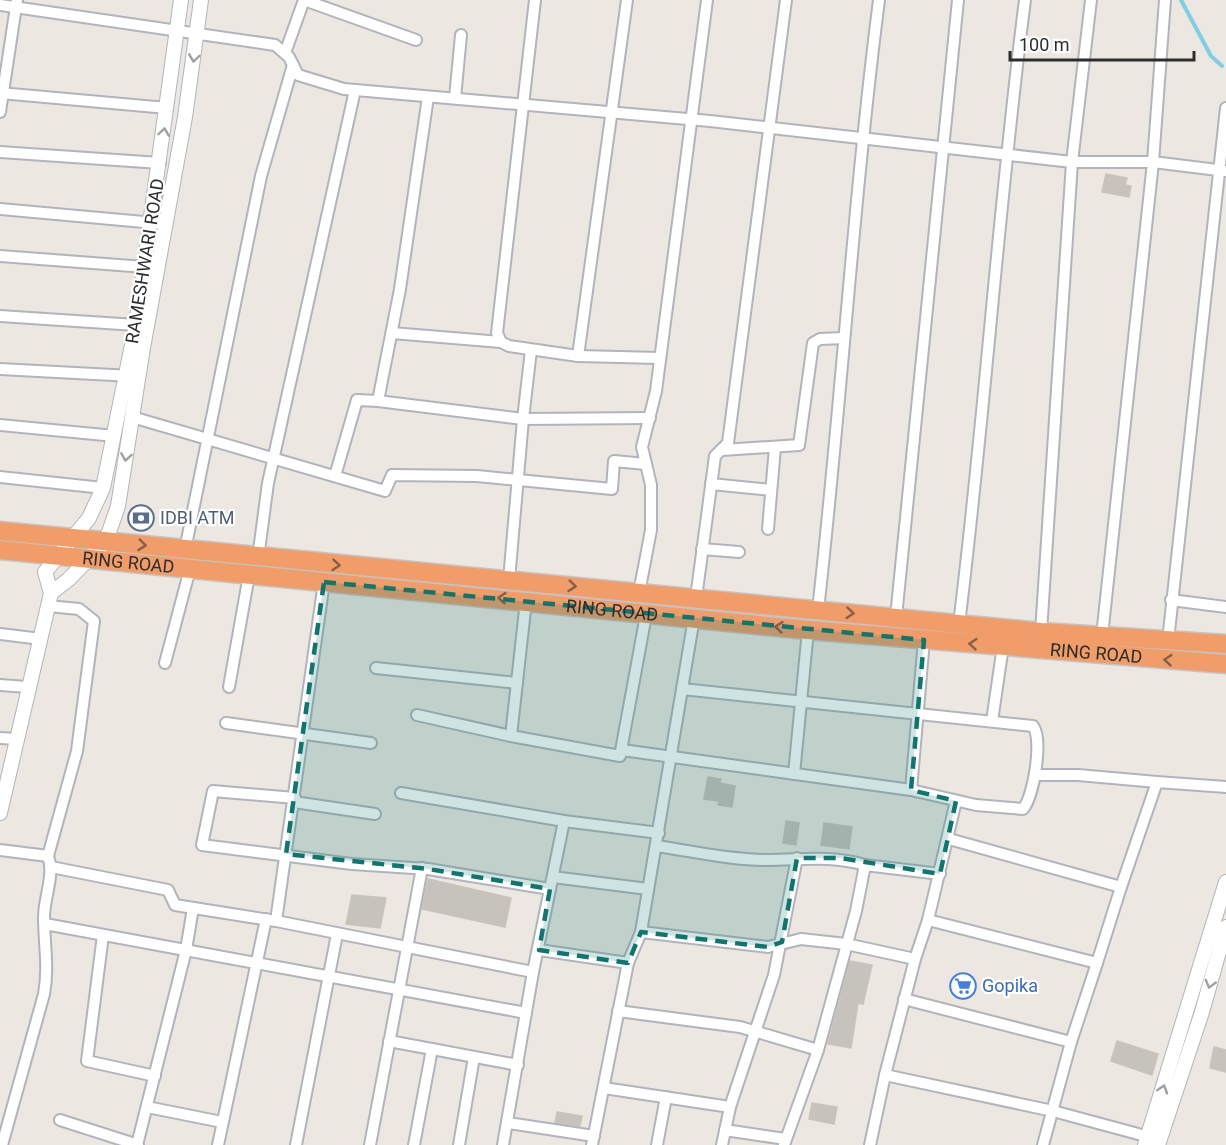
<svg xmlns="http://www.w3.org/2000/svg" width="1226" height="1145" font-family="Roboto,sans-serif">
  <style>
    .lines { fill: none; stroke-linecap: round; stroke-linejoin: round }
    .stream { stroke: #7fcee4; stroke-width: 4 }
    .building { fill: #c6c2bc; stroke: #c9c3bb; stroke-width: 1.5 }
    .street-casing { stroke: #b1b4bc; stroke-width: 14 }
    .secondary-casing { stroke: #b1b4bc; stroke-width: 16 }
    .highway-casing { stroke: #c4c4c4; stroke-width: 21 }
    .street { stroke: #fff; stroke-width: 10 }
    .secondary { stroke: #fff; stroke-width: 14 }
    .highway { stroke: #f09d69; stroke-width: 18 }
    .oneway { stroke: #a0a0a0 }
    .oneway2 { stroke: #855f48 }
    .marked { fill: #0f766e; fill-opacity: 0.2; stroke: #0f766e; stroke-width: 4.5; stroke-dasharray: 12 8; stroke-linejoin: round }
    .labels { text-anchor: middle; stroke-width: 4.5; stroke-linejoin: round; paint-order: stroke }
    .street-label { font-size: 18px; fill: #2d2d2d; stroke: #fff }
    .service-label { font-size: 18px; fill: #4e5e75; stroke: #fff; text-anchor: start }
    .shop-label { font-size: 18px; fill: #366cbe; stroke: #fff; text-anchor: start }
  </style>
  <rect width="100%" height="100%" fill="#ede7e1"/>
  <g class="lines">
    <!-- stream -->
    <polyline class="stream" points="1181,0 1211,56 1222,66"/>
  </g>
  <!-- building -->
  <g class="building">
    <polygon points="1106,174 1127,178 1125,185 1131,186 1129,197 1102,192"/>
    <polygon points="708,777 721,779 720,783 735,786 732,807 718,805 719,801 704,799"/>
    <polygon points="786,821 799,823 796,845 783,843"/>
    <polygon points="824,823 852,827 849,849 821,845"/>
    <polygon points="428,879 511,898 505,927 422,909"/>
    <polygon points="352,895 386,898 380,928 346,924"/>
    <polygon points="850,961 872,965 863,1004 858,1003 851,1048 828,1044"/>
    <polygon points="1117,1041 1158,1054 1152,1075 1111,1061"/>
    <polygon points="1214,1047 1226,1050 1226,1072 1210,1068"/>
    <polygon points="812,1103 837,1107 834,1124 809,1119"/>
    <polygon points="557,1112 582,1116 580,1126 555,1123"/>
  </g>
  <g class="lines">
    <!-- street casing -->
    <g class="street-casing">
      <g id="street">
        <polyline points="304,0 416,40"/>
        <polyline points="535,0 497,333 501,342 509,346 578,356 627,0"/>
        <polyline points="0,5 275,45 289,57 298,75 344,89 710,121 1072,162 1153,162 1226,171"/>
        <polyline points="285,53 304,0"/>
        <polyline points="0,93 167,108"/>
        <polyline points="428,97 400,289 378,401 523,419 531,350"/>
        <polyline points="455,98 461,35"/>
        <polyline points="0,112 17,0"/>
        <polyline points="0,152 160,163"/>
        <polyline points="0,209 166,224"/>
        <polyline points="0,256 145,267"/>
        <polyline points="0,316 136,325"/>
        <polyline points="392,333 501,342"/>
        <polyline points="578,356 660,358"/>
        <polyline points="0,369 132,376"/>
        <polyline points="132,417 385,491 392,475 477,476 612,489 614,461 646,464"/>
        <polyline points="0,425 115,436"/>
        <polyline points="722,450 799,445 813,343 820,339 844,338"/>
        <polyline points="335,476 357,400 378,401"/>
        <polyline points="0,477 103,488"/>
        <polyline points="711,484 771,490"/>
        <polyline points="768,529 775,447"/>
        <polyline points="702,549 739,552"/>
        <polyline points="185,550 261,176 293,65"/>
        <polyline points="258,558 268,483 355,90"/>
        <polyline points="509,580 523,419 650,418"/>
        <polyline points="639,593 651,530 651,485 642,447 656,391 707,0"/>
        <polyline points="696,598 715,456 728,443 786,0"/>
        <polyline points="1171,600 1226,607"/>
        <polyline points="526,601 511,736 620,756 646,615"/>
        <path d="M818,610C841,407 853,203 879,0"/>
        <polyline points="896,617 958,0"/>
        <path d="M959,624C985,416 998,208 1025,0"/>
        <polyline points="1041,632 1072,162 1091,0"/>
        <polyline points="0,634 41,639"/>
        <polyline points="1102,636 1153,162 1165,0"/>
        <polyline points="1168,641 1226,108"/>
        <polyline points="165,663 190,569"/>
        <polyline points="376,668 517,683"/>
        <polyline points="0,685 27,687"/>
        <polyline points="229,687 249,575"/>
        <polyline points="417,715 511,736"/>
        <polyline points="992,721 1003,646"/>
        <polyline points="226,723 371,743"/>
        <polyline points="0,738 17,739"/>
        <path d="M622,750L911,790L976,805L1023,809C1034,796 1043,739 1033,726L682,689"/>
        <polyline points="794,774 808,630"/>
        <polyline points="1035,775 1078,775 1157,782"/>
        <polyline points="911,790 924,640"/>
        <polyline points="401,793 564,821 659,833"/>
        <polyline points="295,798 213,791 202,845 352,864 428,869 550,889"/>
        <polyline points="294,802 375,814"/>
        <path d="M656,846C692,851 731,860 767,860C803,860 829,855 865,865"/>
        <path d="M0,850L48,856C55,875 44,897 44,917C44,944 49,967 44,994L2,1145"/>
        <polyline points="48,856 77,751 94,621 79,609 48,606"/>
        <polyline points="51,867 168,890 175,905 276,921 533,972"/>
        <polyline points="553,877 648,889"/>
        <polyline points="1121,887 1157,782 1226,787"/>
        <polyline points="928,920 1097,963 1121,887 949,839"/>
        <polyline points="276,921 324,582"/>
        <polyline points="45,924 526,1013"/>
        <polyline points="641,932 768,947 801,939 846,944 915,959"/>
        <polyline points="103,935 87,1061 155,1076"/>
        <polyline points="539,950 628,963"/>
        <polyline points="904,999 1071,1042"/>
        <polyline points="618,1011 740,1027 818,1050"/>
        <polyline points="389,1041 518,1065"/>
        <polyline points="885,1075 1053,1111 1153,1138"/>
        <polyline points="604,1088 730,1107 774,975 797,858"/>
        <polyline points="147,1107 222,1122"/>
        <polyline points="60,1120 138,1145"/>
        <polyline points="508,1123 594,1136"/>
        <polyline points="725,1130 785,1139"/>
        <polyline points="137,1145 186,950 193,908"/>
        <polyline points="218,1145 266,919"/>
        <polyline points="296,1145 337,934"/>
        <polyline points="370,1145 422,868"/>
        <polyline points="414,1145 432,1049"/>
        <polyline points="459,1145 474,1057"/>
        <polyline points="503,1145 533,972 564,821"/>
        <polyline points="592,1145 628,963 641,932 694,618"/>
        <polyline points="657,1145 666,1097"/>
        <polyline points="722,1145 730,1107"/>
        <polyline points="784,1145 818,1050 856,911 865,865 940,874"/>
        <polyline points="870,1145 885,1075 915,959 928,920 956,801"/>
        <polyline points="1043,1145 1071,1042 1097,963"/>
      </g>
    </g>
    <!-- secondary casing -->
    <g class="secondary-casing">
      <g id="secondary">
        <polyline points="51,593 69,579 106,541 118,506 143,348 185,117 201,0"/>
        <polyline points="0,813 51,593 45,572 89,518 103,488 136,325 181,0"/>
        <polyline points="1145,1145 1226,882"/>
        <polyline points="1158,1145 1202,1012 1226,927"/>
      </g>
    </g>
    <!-- highway casing -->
    <g class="highway-casing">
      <g id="highway">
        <polyline points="0,531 1041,632 1226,644"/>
        <path id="s1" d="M0,550L808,630L1226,664"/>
      </g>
    </g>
    <!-- street -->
    <use href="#street" class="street"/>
    <!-- secondary -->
    <use href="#secondary" class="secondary"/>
    <!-- highway -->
    <use href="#highway" class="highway"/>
  </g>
  <!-- one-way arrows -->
  <defs><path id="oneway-chevron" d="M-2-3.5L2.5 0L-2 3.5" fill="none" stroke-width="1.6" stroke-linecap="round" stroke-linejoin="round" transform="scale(1.5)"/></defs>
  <g class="oneway">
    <use href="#oneway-chevron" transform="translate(194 58) rotate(98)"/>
    <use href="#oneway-chevron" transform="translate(164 132) rotate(-82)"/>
    <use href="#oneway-chevron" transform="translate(126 457) rotate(99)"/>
    <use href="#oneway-chevron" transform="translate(1210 984) rotate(105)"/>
    <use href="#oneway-chevron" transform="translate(1163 1089) rotate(-72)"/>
  </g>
  <g class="oneway2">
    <use href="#oneway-chevron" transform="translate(142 545) rotate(6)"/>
    <use href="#oneway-chevron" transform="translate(336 565) rotate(5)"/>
    <use href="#oneway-chevron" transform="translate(572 586) rotate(6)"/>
    <use href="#oneway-chevron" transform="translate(502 598) rotate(-175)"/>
    <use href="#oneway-chevron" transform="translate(850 613) rotate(5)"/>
    <use href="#oneway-chevron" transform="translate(779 627) rotate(-174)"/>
    <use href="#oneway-chevron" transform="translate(973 644) rotate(-175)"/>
    <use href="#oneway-chevron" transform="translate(1168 660) rotate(-175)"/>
  </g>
  <!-- marked area -->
  <path class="marked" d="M324,582L924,640L911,790L956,801L940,874L840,858H797L782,942L768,947L641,932L628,963L539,950L550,889L428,869L286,854Z"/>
  <!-- icons -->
  <defs>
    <g id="bank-ring" transform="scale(1.35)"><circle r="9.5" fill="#fff" stroke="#5c6f8a" stroke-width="1.5"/><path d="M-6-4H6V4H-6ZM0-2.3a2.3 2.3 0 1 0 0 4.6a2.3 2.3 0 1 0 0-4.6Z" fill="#5c6f8a"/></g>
    <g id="supermarket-ring" transform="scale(1.35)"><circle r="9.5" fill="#fff" stroke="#3f7fe0" stroke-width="1.5"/><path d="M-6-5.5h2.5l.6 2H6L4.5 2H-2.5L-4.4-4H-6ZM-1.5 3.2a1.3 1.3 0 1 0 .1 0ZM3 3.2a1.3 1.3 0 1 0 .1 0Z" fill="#3f7fe0"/></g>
  </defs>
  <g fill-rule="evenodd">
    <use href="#bank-ring" x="141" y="518"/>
    <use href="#supermarket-ring" x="963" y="986"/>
  </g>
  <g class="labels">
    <!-- street labels -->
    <g class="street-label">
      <text transform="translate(145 261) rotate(-81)" y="6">RAMESHWARI ROAD</text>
      <text dy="6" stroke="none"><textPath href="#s1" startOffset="129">RING ROAD</textPath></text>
      <text dy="6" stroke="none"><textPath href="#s1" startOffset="615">RING ROAD</textPath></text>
      <text dy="6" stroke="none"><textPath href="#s1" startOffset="1101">RING ROAD</textPath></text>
    </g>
    <!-- service labels -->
    <g class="service-label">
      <text x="160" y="524">IDBI ATM</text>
    </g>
    <!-- shop labels -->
    <g class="shop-label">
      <text x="982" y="992">Gopika</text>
    </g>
  </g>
  <!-- scale -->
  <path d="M1010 51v9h184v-9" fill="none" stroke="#2d2d2d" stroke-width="3"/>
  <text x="1019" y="51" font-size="18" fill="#2d2d2d" stroke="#ffffff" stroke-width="4.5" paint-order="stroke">100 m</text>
</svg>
